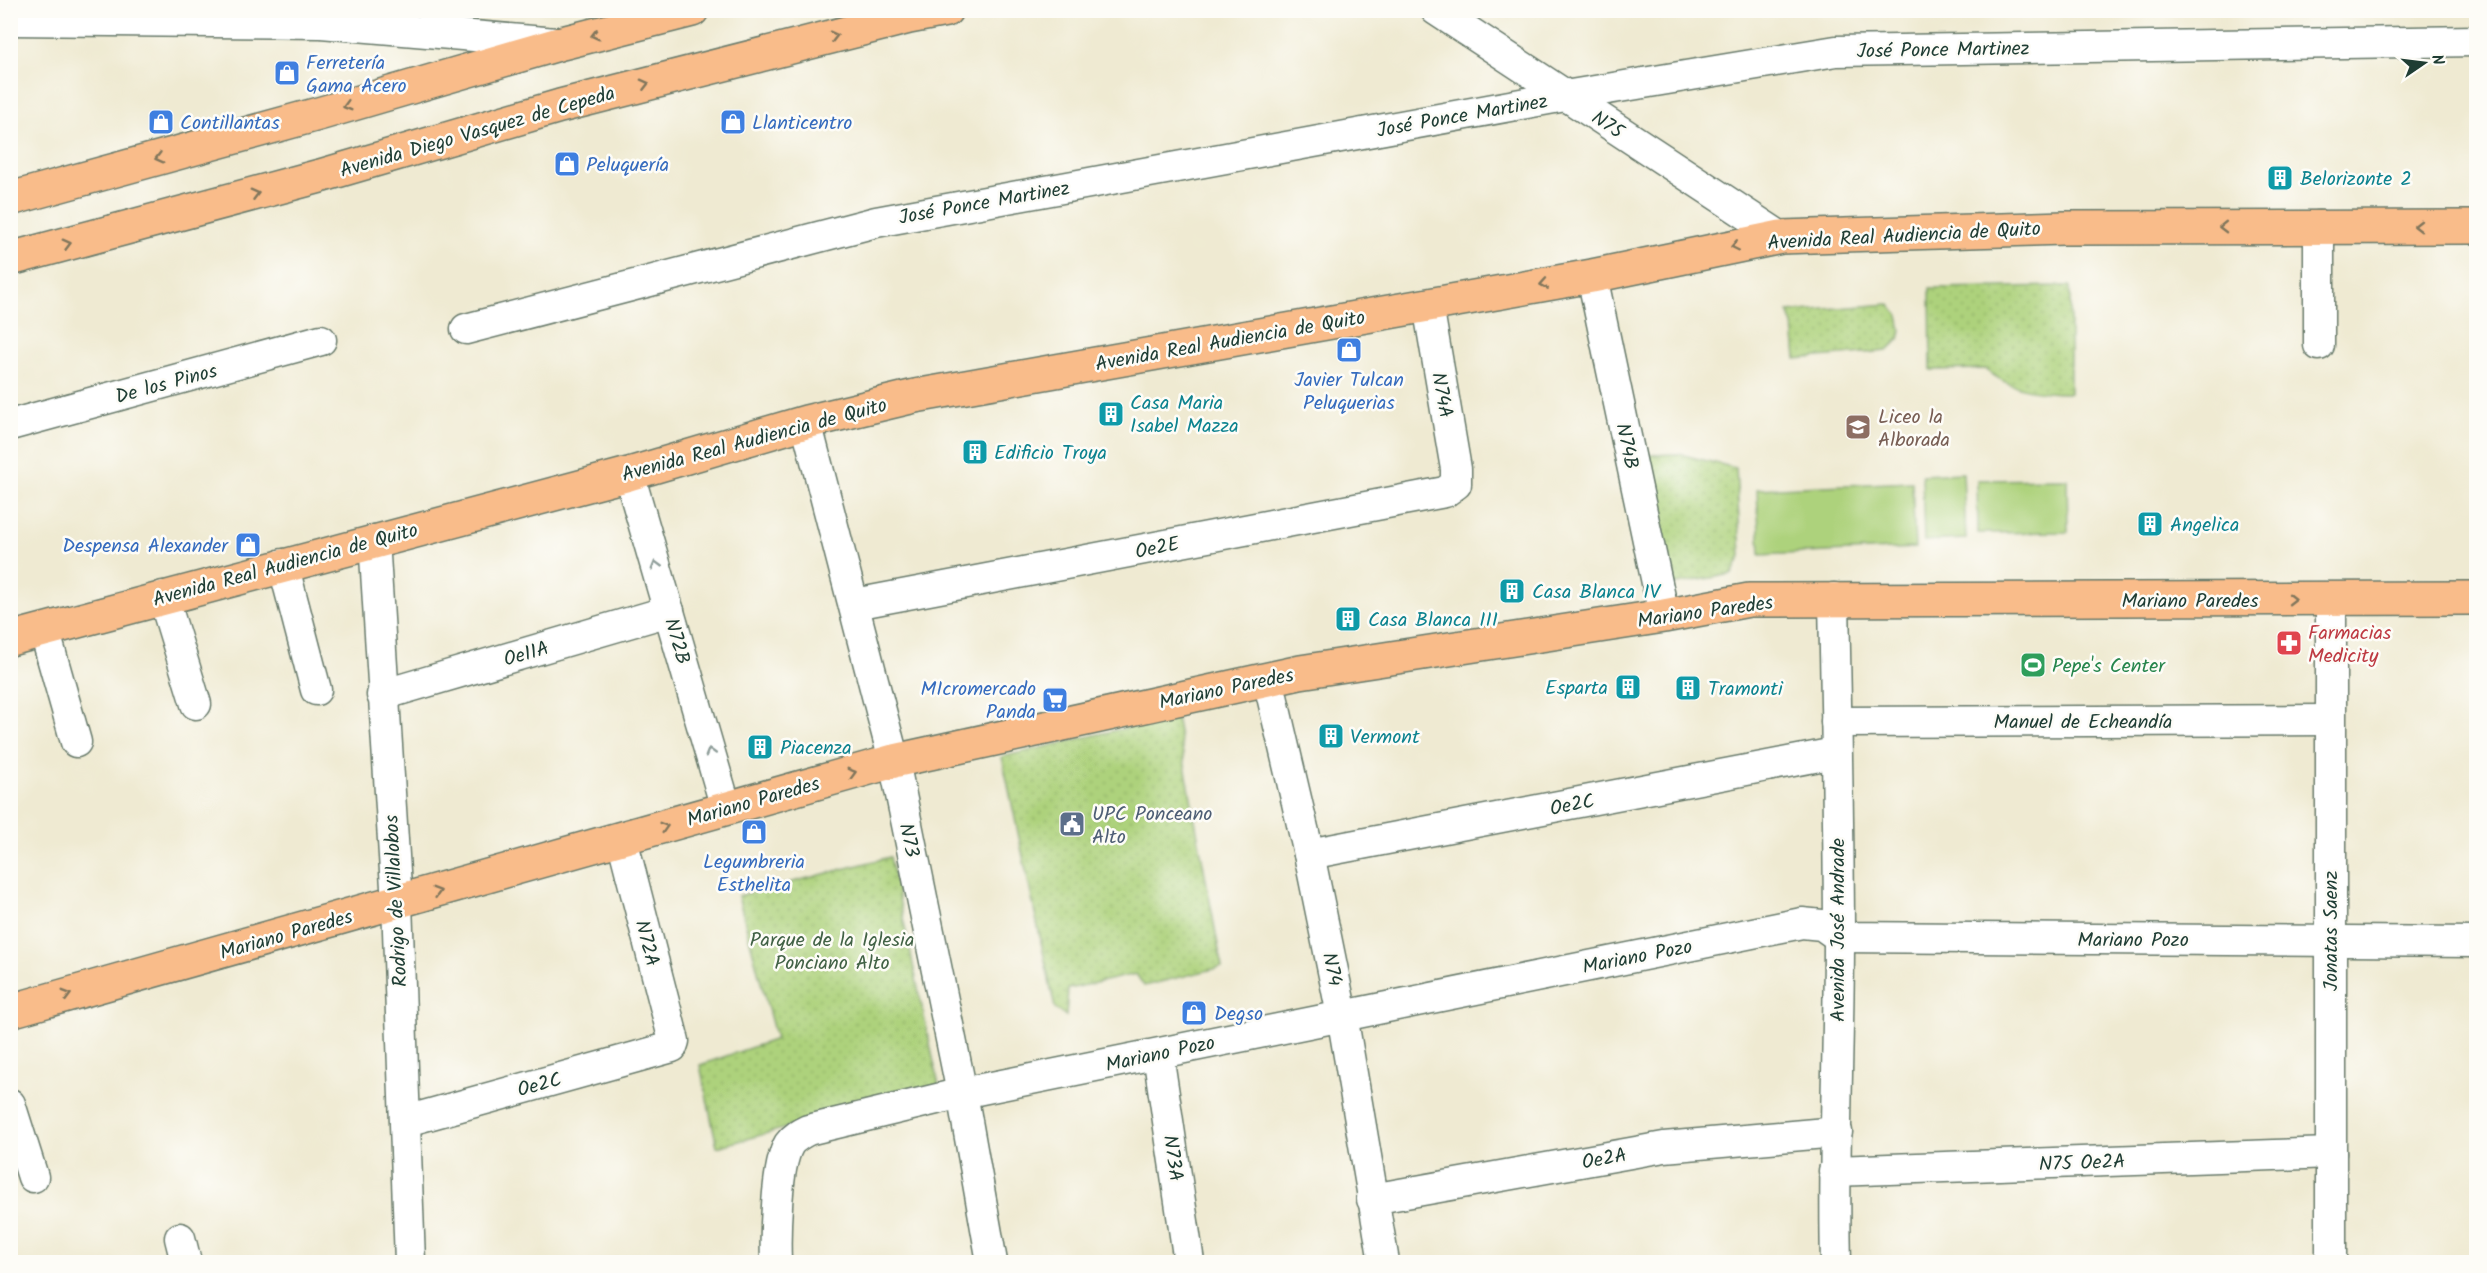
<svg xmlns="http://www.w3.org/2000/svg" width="2487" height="1273" font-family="Kalam,sans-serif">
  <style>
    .park { fill: url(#park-dots); stroke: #668858; stroke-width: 1.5 }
    .pitch { fill: #add27c; stroke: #668858; stroke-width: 1.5 }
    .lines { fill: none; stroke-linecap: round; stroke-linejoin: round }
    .minor-casing { stroke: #687a6b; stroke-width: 33 }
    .major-casing { stroke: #687a6b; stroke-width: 36 }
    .minor { stroke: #fff; stroke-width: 30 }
    .major { stroke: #f9bc8a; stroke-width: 33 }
    .oneway { stroke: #81765b }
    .oneway2 { stroke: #8f9e9a }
    .labels { text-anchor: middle; stroke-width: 5; stroke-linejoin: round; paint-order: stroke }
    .street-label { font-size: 20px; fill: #1f3d34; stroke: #fdfcf7 }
    .shop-label { font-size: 20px; fill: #366cbe; stroke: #fdfcf7; text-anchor: start }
    .culture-label { font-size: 20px; fill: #0d838f; stroke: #fdfcf7; text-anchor: start }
    .education-label { font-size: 20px; fill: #785e54; stroke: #fdfcf7; text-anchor: start }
    .health-label { font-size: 20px; fill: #be3a42; stroke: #fdfcf7; text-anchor: start }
    .leisure-label { font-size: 20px; fill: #27864d; stroke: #fdfcf7; text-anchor: start }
    .service-label { font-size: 20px; fill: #4e5e75; stroke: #fdfcf7; text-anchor: start }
    .park-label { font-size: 20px; fill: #426246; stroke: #fdfcf7 }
  </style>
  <defs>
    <pattern id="park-dots" width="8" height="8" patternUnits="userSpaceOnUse" patternTransform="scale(1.5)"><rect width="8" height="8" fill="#add27c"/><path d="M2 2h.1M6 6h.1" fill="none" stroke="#94b56c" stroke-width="1.8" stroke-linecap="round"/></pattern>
  </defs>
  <rect width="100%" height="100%" fill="#fdfcf7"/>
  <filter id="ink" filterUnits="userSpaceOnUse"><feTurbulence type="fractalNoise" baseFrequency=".0167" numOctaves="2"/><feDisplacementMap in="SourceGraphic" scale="12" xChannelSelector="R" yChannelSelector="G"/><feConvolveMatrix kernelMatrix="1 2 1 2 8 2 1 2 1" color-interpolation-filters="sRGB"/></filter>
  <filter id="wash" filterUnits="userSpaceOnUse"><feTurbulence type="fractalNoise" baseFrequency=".008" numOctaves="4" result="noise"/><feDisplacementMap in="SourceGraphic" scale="24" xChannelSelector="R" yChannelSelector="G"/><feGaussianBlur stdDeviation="1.35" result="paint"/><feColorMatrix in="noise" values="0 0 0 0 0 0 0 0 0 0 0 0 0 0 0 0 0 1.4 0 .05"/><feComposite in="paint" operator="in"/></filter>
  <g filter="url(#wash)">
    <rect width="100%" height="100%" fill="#efead2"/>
    <!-- park -->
    <g class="park">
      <path d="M2070,286V393C2040,393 2008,390 1986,369L1931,370L1930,288Z"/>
      <polygon points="1889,304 1898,315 1901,331 1899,339 1887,351 1796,359 1793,325 1788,312"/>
      <polygon points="1679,454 1736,468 1741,556 1732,574 1672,585 1647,455"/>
      <polygon points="1176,716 1222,967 1144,986 1136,974 1068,989 1066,1016 1055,1008 1002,757"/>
      <polygon points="890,857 939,1086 717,1147 700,1065 776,1039 738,896"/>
    </g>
    <!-- pitch -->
    <g class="pitch">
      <polygon points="1963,473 1966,539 1924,541 1922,475"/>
      <polygon points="2067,479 2068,532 1978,533 1977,480"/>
      <polygon points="1912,482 1915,548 1760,555 1757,489"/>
    </g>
  </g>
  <g filter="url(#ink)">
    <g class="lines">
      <!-- minor casing -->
      <g class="minor-casing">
        <g id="minor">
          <polyline points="1436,10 1781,237"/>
          <polyline points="10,20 321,23 556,43"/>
          <polyline points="1592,276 1664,616"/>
          <polyline points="466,329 876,222 1565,96 1836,51 2476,41"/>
          <polyline points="2319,345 2319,226"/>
          <polyline points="806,422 894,761 962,1093 992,1262"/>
          <polyline points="10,425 321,340"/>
          <polyline points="629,474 726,808"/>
          <polyline points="374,540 397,903 410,1262"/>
          <polyline points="283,564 316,690"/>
          <polyline points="163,596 196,704"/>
          <path d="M1834,598C1836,712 1839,826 1839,940C1839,1047 1833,1155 1836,1262"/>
          <polyline points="855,604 1445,492 1456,484 1456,469 1428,305"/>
          <polyline points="44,629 76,742"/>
          <polyline points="1268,679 1309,854 1342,1015 1384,1262"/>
          <polyline points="382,695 669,611"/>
          <polyline points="1836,722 2330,720"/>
          <polyline points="1309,854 1835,753"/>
          <polyline points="1158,1054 1189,1262"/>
          <polyline points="10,1104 33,1177"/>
          <polyline points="406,1121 672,1047 674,1041 622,839"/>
          <polyline points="1834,1171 2331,1153"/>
          <polyline points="1372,1199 1664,1147 1837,1132"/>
          <polyline points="180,1238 186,1262"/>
          <path d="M776,1262C775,1236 776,1166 789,1144C794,1137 800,1134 808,1130L962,1093L1802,923L1822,925L1839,937L2476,942"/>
          <polyline points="2331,1262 2331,599"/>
        </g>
      </g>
      <!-- major casing -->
      <g class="major-casing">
        <g id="major">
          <polyline points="10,199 322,113 562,43 692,10"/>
          <polyline points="10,259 320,176 560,106 909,17 946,10"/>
          <polyline points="10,639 629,474 806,422 915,396 1592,276 1781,237 2064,228 2476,227"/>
          <polyline points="10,1011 894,761 1300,672 1664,616 1749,600 2476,598"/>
        </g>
      </g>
      <!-- minor -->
      <use href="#minor" class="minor"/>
      <!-- major -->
      <use href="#major" class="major"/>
    </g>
    <!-- one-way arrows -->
    <defs><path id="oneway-chevron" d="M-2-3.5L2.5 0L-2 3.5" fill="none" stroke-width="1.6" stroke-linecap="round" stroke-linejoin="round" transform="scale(1.5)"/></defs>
    <g class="oneway">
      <use href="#oneway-chevron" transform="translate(595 35) rotate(166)"/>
      <use href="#oneway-chevron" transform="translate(834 36) rotate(-14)"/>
      <use href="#oneway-chevron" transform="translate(645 84) rotate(-14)"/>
      <use href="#oneway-chevron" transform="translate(347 106) rotate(164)"/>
      <use href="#oneway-chevron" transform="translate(159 158) rotate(165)"/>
      <use href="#oneway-chevron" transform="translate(255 194) rotate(-15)"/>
      <use href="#oneway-chevron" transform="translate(2418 226) rotate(-180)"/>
      <use href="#oneway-chevron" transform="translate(2223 227) rotate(179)"/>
      <use href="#oneway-chevron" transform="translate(67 244) rotate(-15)"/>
      <use href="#oneway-chevron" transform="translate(1735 246) rotate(168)"/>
      <use href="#oneway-chevron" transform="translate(1544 284) rotate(170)"/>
      <use href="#oneway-chevron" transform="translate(2292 599)"/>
      <use href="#oneway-chevron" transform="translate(852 773) rotate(-16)"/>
      <use href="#oneway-chevron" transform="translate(664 827) rotate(-17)"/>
      <use href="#oneway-chevron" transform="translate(437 892) rotate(-16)"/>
      <use href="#oneway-chevron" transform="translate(67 995) rotate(-16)"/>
    </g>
    <g class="oneway2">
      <use href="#oneway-chevron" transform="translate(656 565) rotate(-106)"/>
      <use href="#oneway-chevron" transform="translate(710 752) rotate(-106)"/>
    </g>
  </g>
  <!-- icons -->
  <defs>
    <g id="shop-square" transform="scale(1.35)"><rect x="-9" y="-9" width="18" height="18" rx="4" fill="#3f7fe0" stroke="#fdfcf7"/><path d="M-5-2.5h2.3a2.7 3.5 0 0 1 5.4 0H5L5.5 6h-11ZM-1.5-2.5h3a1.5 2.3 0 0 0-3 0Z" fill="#fff"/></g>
    <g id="building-square" transform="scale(1.35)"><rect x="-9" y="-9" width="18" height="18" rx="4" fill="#0f9aa8" stroke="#fdfcf7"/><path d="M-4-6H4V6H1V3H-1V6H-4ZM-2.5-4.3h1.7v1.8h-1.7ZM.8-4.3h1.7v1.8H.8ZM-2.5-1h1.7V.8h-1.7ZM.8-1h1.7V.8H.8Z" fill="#fff"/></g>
    <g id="school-square" transform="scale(1.35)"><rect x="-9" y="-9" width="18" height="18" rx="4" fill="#8d6e63" stroke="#fdfcf7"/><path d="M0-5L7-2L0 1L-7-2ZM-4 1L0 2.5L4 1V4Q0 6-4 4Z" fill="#fff"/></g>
    <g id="pharmacy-square" transform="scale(1.35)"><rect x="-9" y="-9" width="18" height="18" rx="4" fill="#e0444e" stroke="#fdfcf7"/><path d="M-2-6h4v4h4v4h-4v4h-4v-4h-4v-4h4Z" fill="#fff"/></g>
    <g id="stadium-square" transform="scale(1.35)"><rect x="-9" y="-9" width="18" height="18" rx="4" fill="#2e9e5b" stroke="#fdfcf7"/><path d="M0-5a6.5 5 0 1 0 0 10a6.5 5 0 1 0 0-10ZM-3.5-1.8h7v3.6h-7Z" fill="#fff"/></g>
    <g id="supermarket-square" transform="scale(1.35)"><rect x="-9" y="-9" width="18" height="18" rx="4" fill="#3f7fe0" stroke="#fdfcf7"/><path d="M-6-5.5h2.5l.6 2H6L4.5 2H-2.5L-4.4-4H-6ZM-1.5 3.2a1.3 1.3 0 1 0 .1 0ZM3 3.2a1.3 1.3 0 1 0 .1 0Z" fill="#fff"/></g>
    <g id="civic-square" transform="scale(1.35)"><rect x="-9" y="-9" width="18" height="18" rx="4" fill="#5c6f8a" stroke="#fdfcf7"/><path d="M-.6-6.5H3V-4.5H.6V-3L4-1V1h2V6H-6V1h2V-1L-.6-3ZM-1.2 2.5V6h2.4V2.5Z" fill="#fff"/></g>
  </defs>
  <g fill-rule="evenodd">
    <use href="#shop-square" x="287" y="73"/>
    <use href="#shop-square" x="161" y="122"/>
    <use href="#shop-square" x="733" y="122"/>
    <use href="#shop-square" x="567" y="164"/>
    <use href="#building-square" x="2280" y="178"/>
    <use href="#shop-square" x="1349" y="350"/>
    <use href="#building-square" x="1111" y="414"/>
    <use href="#school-square" x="1858" y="427"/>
    <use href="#building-square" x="975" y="452"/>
    <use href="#building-square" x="2150" y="524"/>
    <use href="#shop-square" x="248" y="545"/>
    <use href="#building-square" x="1512" y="591"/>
    <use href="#building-square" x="1348" y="619"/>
    <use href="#pharmacy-square" x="2289" y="643"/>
    <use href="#stadium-square" x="2033" y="665"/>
    <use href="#building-square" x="1628" y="687"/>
    <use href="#building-square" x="1688" y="688"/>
    <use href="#supermarket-square" x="1055" y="700"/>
    <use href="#building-square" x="1331" y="736"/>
    <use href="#building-square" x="760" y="747"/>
    <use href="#civic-square" x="1072" y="824"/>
    <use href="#shop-square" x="754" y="832"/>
    <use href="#shop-square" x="1194" y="1013"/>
  </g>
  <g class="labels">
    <!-- street labels -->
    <g class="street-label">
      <text transform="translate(1943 49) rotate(-1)" y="7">José Ponce Martinez</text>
      <text transform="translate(1462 115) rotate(-10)" y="7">José Ponce Martinez</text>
      <text transform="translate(1608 124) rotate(33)" y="7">N75</text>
      <text transform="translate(477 131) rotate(-16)" y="7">Avenida Diego Vasquez de Cepeda</text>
      <text transform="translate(984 202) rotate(-10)" y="7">José Ponce Martinez</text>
      <text transform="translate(1904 235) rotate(-3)" y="7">Avenida Real Audiencia de Quito</text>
      <text transform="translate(1230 340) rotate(-10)" y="7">Avenida Real Audiencia de Quito</text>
      <text transform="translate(166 383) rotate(-15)" y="7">De los Pinos</text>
      <text transform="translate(1443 395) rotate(80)" y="7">N74A</text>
      <text transform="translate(754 439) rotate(-15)" y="7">Avenida Real Audiencia de Quito</text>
      <text transform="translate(1628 446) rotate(78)" y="7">N74B</text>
      <text transform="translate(1157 547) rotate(-11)" y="7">Oe2E</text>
      <text transform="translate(285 564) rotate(-15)" y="7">Avenida Real Audiencia de Quito</text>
      <text x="2190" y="607">Mariano Paredes</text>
      <text transform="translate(1705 611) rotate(-8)" y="7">Mariano Paredes</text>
      <text transform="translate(678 641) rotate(74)" y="7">N72B</text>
      <text transform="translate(526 653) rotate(-16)" y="7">Oe11A</text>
      <text transform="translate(1226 688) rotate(-12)" y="7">Mariano Paredes</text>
      <text x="2083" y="728">Manuel de Echeandía</text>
      <text transform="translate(753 801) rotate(-16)" y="7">Mariano Paredes</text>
      <text transform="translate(1572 804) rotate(-11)" y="7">Oe2C</text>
      <text transform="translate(910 840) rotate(78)" y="7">N73</text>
      <text transform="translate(395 901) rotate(-93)" y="7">Rodrigo de Villalobos</text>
      <text transform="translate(1837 930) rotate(-90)" y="7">Avenida José Andrade</text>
      <text transform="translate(2330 931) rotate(-90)" y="7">Jonatas Saenz</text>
      <text transform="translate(286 934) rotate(-16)" y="7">Mariano Paredes</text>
      <text x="2133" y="946">Mariano Pozo</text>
      <text transform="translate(648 943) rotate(76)" y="7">N72A</text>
      <text transform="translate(1637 956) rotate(-11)" y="7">Mariano Pozo</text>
      <text transform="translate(1333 969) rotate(78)" y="7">N74</text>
      <text transform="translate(1160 1053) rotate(-12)" y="7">Mariano Pozo</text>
      <text transform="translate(539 1084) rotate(-15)" y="7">Oe2C</text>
      <text transform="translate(1174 1158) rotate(82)" y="7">N73A</text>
      <text transform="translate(1604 1158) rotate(-10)" y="7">Oe2A</text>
      <text transform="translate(2082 1162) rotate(-2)" y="7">N75 Oe2A</text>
    </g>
    <!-- shop labels -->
    <g class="shop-label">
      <text x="306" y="69">Ferretería<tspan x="306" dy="23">Gama Acero</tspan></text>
      <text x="180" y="129">Contillantas</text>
      <text x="752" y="129">Llanticentro</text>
      <text x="586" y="171">Peluquería</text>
      <text x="1349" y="386" text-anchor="middle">Javier Tulcan<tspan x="1349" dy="23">Peluquerias</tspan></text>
      <text x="228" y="552" text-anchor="end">Despensa Alexander</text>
      <text x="1036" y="695" text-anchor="end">MIcromercado<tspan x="1036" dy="23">Panda</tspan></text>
      <text x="754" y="868" text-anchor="middle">Legumbreria<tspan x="754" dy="23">Esthelita</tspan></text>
      <text x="1214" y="1020">Degso</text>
    </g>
    <!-- culture labels -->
    <g class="culture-label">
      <text x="2300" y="185">Belorizonte 2</text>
      <text x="1130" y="409">Casa Maria<tspan x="1130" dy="23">Isabel Mazza</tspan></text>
      <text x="994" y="459">Edificio Troya</text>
      <text x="2170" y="531">Angelica</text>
      <text x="1532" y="598">Casa Blanca IV</text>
      <text x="1368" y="626">Casa Blanca III</text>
      <text x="1608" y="694" text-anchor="end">Esparta</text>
      <text x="1708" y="695">Tramonti</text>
      <text x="1350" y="743">Vermont</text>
      <text x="780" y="754">Piacenza</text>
    </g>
    <!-- education labels -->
    <g class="education-label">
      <text x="1878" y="423">Liceo la<tspan x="1878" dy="23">Alborada</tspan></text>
    </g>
    <!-- health labels -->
    <g class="health-label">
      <text x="2308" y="639">Farmacias<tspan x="2308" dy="23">Medicity</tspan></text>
    </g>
    <!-- leisure labels -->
    <g class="leisure-label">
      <text x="2052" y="672">Pepe's Center</text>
    </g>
    <!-- service labels -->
    <g class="service-label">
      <text x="1092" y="820">UPC Ponceano<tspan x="1092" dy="23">Alto</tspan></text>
    </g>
    <!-- park labels -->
    <g class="park-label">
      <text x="832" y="946">Parque de la Iglesia<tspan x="832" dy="23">Ponciano Alto</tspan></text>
    </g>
  </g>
  <!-- margin -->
  <rect width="2487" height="1273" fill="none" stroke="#fdfcf7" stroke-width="36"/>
  <!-- north arrow -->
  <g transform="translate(2424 63) rotate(76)" stroke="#fdfcf7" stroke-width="4.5" paint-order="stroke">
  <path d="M0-4.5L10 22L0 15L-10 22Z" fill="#1f3d34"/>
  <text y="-9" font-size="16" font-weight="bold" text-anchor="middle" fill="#1f3d34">N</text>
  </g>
</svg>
